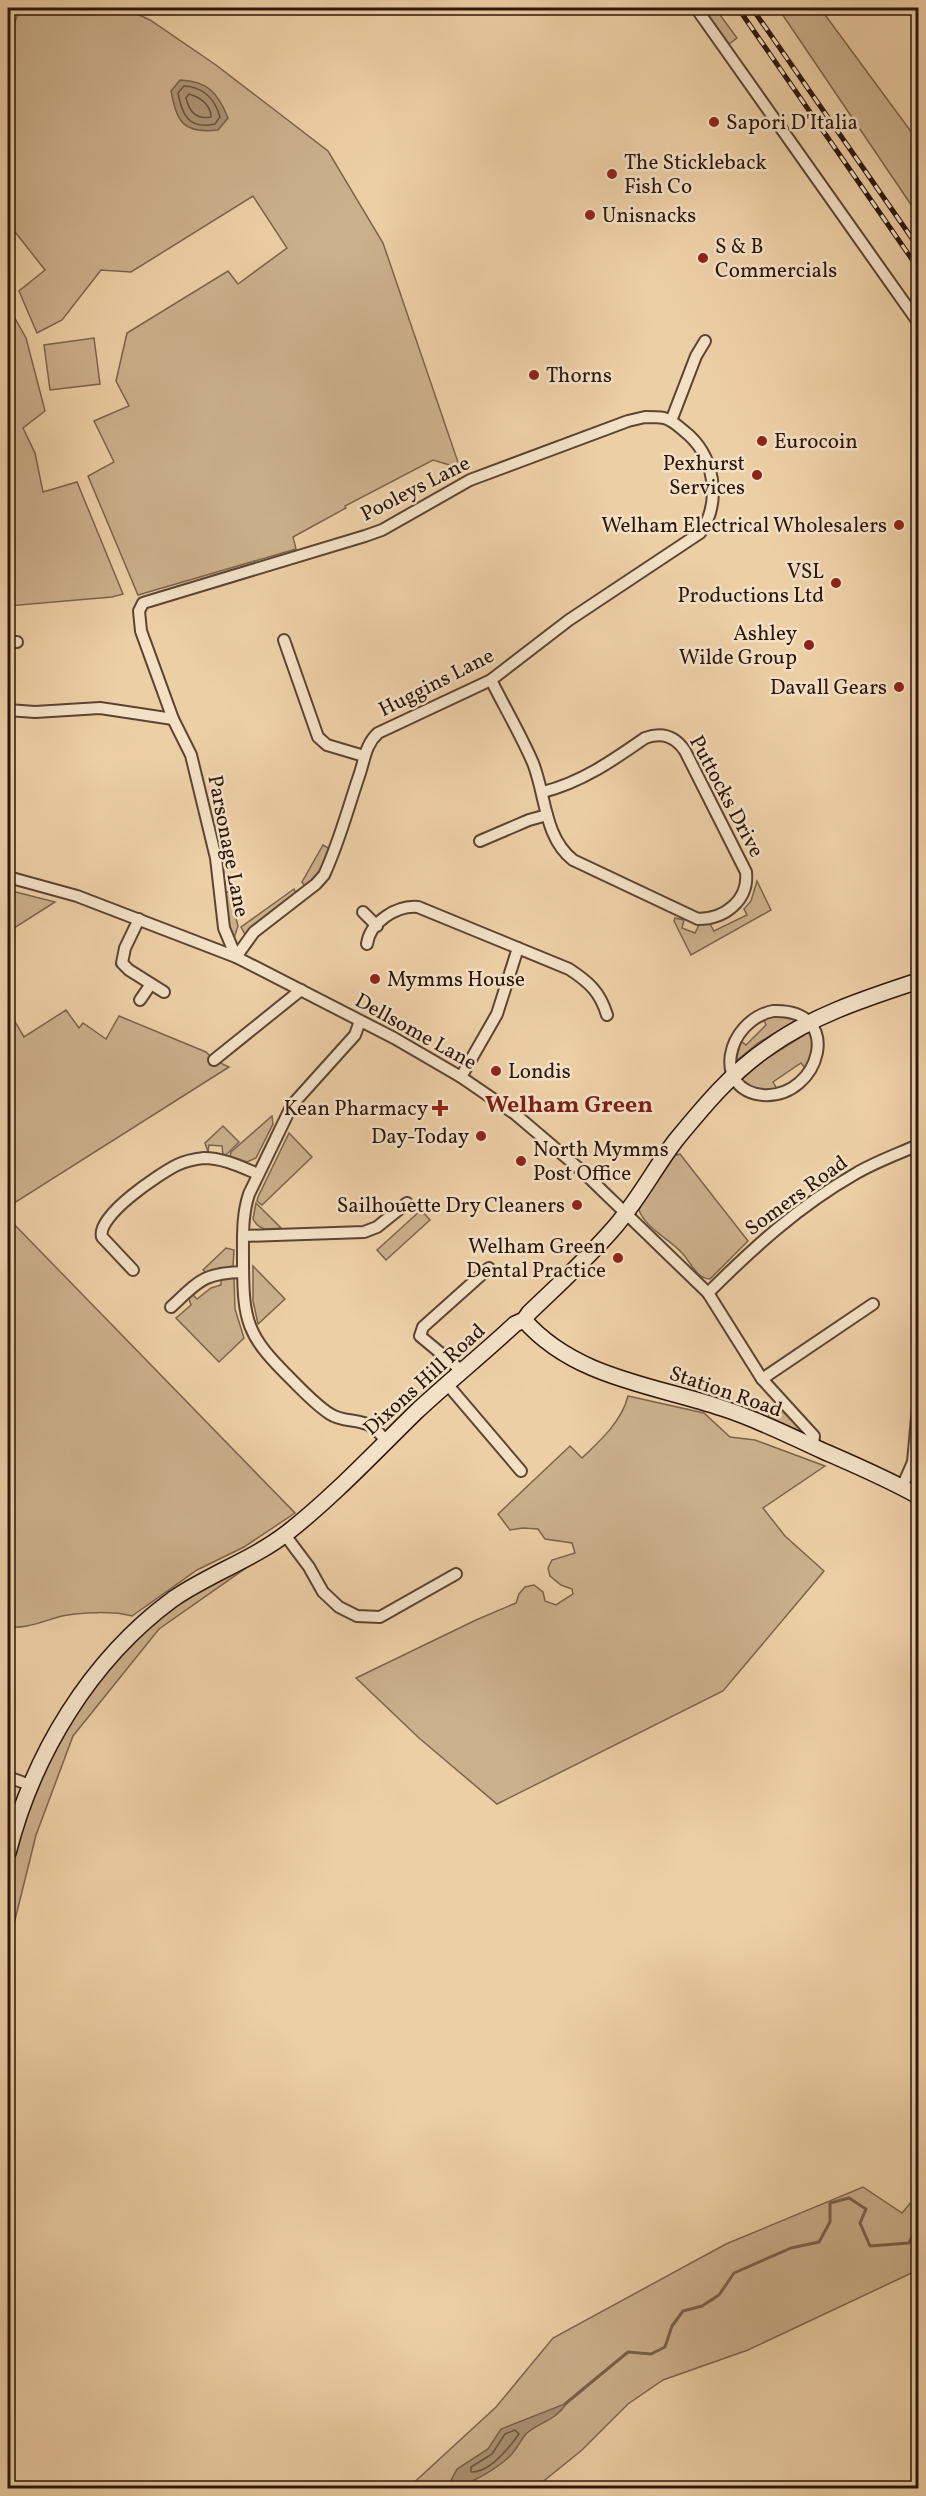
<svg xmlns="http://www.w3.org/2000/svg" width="926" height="2496" font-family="Vollkorn,serif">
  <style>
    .green { fill: #ccb08c; stroke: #7c634c; stroke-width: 1.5 }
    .water { fill: #ab9071; stroke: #785f48; stroke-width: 1.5 }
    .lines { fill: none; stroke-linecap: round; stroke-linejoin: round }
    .shore { stroke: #6c533e; stroke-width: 1.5 }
    .stream { stroke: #785f48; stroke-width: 3 }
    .street-casing { stroke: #5c4432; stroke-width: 14 }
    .secondary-casing { stroke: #2c160b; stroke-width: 18 }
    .street { stroke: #f3e0c5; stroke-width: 10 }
    .secondary { stroke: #f3e0c5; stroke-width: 15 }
    .rail-casing { stroke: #2c160b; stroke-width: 5 }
    .rail { stroke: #f3e0c5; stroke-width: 3; stroke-dasharray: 9; stroke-linecap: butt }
    .poi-dot { fill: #8f2418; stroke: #f3e0c5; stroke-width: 2 }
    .labels { text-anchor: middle; stroke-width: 5; stroke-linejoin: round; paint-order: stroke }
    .poi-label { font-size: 21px; fill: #2c160b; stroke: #f3e0c5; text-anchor: start }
    .street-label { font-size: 21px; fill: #2c160b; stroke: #f3e0c5 }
    .quarter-label { font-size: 24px; font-weight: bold; fill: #7a1f14; stroke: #f3e0c5 }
  </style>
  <rect width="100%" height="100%" fill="#edcfa6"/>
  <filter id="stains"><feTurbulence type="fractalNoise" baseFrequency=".00333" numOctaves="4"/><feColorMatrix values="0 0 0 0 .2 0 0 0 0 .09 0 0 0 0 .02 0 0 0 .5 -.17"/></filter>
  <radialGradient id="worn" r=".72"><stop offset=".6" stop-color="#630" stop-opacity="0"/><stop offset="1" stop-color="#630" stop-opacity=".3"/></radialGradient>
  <!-- green -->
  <g class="green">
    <polygon points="20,8 124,8 150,20 216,65 328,151 383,243 460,468 433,460 345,506 346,508 293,537 296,549 138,595 88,476 114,462 94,421 129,406 116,381 127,333 228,271 238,284 287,248 253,196 131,272 101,270 62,320 37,333 19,291 45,270 8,223 8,42"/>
    <polygon points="703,8 715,8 737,38 729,44"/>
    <polygon points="778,8 820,8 918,141 918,215"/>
    <polygon points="8,306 26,338 45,411 23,428 35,453 43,492 77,482 123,594 112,597 8,606"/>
    <polygon points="94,338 100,384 50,390 44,345"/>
    <polygon points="323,845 330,849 318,874 306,888 302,882"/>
    <polygon points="757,881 771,910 691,955 674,921 675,918 684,920 682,928 695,933 699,925 710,924 714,931 747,915 744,909 751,901"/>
    <polygon points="294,889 296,893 246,936 241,927"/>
    <polygon points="8,890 55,902 8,932"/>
    <polygon points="229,891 238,926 234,938 229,928 225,894"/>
    <polygon points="66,1010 79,1028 83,1023 106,1039 119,1016 206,1052 214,1060 229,1067 8,1207 8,1016 11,1015 24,1037"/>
    <polygon points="769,1016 790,1016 797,1020 758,1043 736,1061 741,1041 746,1045 766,1025 763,1018"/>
    <polygon points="809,1032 816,1046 806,1069 801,1063 773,1082 777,1089 753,1092 741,1079 761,1062"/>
    <polygon points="272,1116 273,1124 256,1158 247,1162 230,1156 231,1152"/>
    <polygon points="223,1126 239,1142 226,1155 223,1154 222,1146 209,1145 208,1152 205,1143"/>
    <polygon points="289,1133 312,1157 262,1205 257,1201 258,1197"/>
    <path d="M680,1154L748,1241L710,1279C697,1279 691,1263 683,1254C670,1239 646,1229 639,1210L643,1200L674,1156Z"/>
    <path d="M256,1203L281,1228C269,1229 260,1232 253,1219Z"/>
    <polygon points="421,1210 430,1220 386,1260 377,1250"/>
    <path d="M8,1218L295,1513L244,1547L197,1570L132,1616C114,1611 80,1612 62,1616C43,1621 27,1629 8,1627Z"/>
    <polygon points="226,1248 234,1250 233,1266 206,1272 203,1270"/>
    <polygon points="253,1266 285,1299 258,1324 253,1301"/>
    <polygon points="231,1277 234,1279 235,1309 244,1338 219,1362 176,1318 191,1305 188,1296 192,1294 197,1299 211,1288 221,1285 221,1278"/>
    <path d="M628,1396L704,1413L730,1437L755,1440L825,1466L763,1508L785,1536L824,1571L723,1691L497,1804L419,1738L356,1678L476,1620L516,1603L519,1594L525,1587L534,1585L543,1592L545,1601L556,1605L573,1594L572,1589L561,1585L550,1576L548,1568L552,1560L575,1553L572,1543L545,1539L538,1529L523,1528L510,1530L498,1514L570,1446L582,1458C600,1441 622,1421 628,1396Z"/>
    <polygon points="776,1405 805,1433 803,1436 767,1418"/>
    <polygon points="266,1554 159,1629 73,1736 36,1835 8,1948 8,1879 32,1791 53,1746 113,1659 147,1626 191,1593"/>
    <polygon points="863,2187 902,2213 918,2194 918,2270 748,2350 663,2380 628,2404 582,2450 535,2488 408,2488 496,2407 553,2338 726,2244"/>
  </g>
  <!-- water -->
  <g class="water">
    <path d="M180,80C208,81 218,93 228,118L218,130C183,134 177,122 171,91Z"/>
    <path d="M567,2403C553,2423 540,2421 526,2434C520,2441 516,2451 509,2457C496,2469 464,2489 447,2488L457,2469L488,2449L501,2429Z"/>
  </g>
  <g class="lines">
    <!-- shore -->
    <g class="shore">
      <path d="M184,86C203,87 215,99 220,117L215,124C189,130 182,115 178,93Z"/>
      <path d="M189,94C200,97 211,105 211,117C196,120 189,111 186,98Z"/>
      <path d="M515,2430L519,2434C509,2448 490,2473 471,2472V2467L492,2454L505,2434Z"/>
    </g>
    <!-- stream -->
    <polyline class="stream" points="565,2404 628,2352 651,2354 665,2347 672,2326 683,2311 702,2306 719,2295 734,2273 791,2248 819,2242 830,2222 830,2203 849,2198 866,2209 860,2223 870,2246 909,2243 918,2225"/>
    <!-- street casing -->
    <g class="street-casing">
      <g id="street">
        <polyline points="696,8 918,322"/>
        <path d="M645,417C651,417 658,417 664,418C672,420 678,426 684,431C715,455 722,502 700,533L569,620L491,680L378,733C365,745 365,759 359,776C348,808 339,843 324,875L316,884L254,932L236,957L224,928L216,858L191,755L173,719L141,631L139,611L143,603L365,536L382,530L470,480L628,421Z"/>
        <polyline points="671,421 696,356 705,341"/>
        <polyline points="284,640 318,737 327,745 364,756"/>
        <polyline points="8,642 17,642"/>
        <path d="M491,680C505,708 521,735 533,763C546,796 544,837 573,860L698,919C725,919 749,900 746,872L685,751C675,736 662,732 645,738C612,761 582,782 543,792"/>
        <polyline points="8,710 35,712 100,708 173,719"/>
        <polyline points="480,841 529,820 547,815"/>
        <polyline points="8,877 77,896 236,957 394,1038 461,1077 515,1114 582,1171 708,1293 762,1379 814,1436 813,1446"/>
        <polyline points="363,912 377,926"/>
        <polyline points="139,919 125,948 122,963 129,970 164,992"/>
        <path d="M367,944C370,922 397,905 418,907L569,969C589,982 600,992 607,1015"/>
        <polyline points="140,1000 151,984"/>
        <path d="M773,1011C846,1008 820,1099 763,1095C711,1090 726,1021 773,1011Z"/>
        <path d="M360,1021L355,1035L292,1105L249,1194C242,1215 243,1236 243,1258C243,1322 246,1335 292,1380C304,1392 316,1405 330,1414C342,1422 357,1419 369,1425C376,1428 381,1435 386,1441"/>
        <polyline points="214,1060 301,990"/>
        <polyline points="461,1077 497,1014 518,948"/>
        <polyline points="243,1236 364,1232 377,1227 407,1203"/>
        <path d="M133,1270L102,1237C96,1216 159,1174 177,1165C185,1161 195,1159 204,1158C223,1158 241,1167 258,1174"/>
        <path d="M708,1293C753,1248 799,1206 855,1174C875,1162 898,1154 918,1145"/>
        <path d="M171,1307C199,1281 203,1273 243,1272"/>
        <polyline points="462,1371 420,1336 423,1327 489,1268"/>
        <polyline points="762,1379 873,1304"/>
        <polyline points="447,1384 521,1471"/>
        <polyline points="902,1487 913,1462 918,1406"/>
        <polyline points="285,1535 309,1567 323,1592 339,1607 357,1616 380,1617 456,1574"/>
        <polyline points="8,1777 30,1785"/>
      </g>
    </g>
    <!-- secondary casing -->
    <g class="secondary-casing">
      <g id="secondary">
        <path d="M524,1320C575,1378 654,1385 722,1408C757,1419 790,1436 823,1451C855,1465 888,1479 918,1496"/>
        <path d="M8,1853C33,1755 90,1660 173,1599C209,1574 252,1560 287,1533C333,1497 374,1453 416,1412C448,1382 483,1354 515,1324L524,1320L529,1313C557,1286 587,1259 613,1229C637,1202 654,1169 676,1140C704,1106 732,1072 769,1047C813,1015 867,998 918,981"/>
      </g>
    </g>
    <!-- street -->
    <use href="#street" class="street"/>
    <!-- secondary -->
    <use href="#secondary" class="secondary"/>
    <!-- rail casing -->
    <g class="rail-casing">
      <g id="rail">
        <polyline points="738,8 918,268"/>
        <polyline points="752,8 918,247"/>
      </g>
    </g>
    <!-- rail -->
    <use href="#rail" class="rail"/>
  </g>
  <!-- markers -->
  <g class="poi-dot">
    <circle cx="714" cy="122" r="6"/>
    <circle cx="612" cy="174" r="6"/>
    <circle cx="590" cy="215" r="6"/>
    <circle cx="703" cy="258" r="6"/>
    <circle cx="534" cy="375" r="6"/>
    <circle cx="762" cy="441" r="6"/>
    <circle cx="757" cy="475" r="6"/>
    <circle cx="899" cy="525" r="6"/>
    <circle cx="836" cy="583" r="6"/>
    <circle cx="809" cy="645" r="6"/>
    <circle cx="899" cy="687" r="6"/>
    <circle cx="375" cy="979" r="6"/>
    <circle cx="496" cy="1071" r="6"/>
    <path d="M437 1099h6v6h6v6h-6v6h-6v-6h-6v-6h6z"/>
    <circle cx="481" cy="1136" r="6"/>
    <circle cx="521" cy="1161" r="6"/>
    <circle cx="577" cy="1205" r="6"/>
    <circle cx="618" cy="1258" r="6"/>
  </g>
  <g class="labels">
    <!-- poi labels -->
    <g class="poi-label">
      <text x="726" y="129">Sapori D'Italia</text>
      <text x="624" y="169">The Stickleback<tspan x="624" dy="24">Fish Co</tspan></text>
      <text x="602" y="222">Unisnacks</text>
      <text x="715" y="253">S &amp; B<tspan x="715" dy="24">Commercials</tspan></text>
      <text x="546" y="382">Thorns</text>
      <text x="774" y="448">Eurocoin</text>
      <text x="745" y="470" text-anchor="end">Pexhurst<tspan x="745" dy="24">Services</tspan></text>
      <text x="887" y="532" text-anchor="end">Welham Electrical Wholesalers</text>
      <text x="824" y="578" text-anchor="end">VSL<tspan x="824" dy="24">Productions Ltd</tspan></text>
      <text x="797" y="640" text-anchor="end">Ashley<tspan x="797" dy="24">Wilde Group</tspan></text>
      <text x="887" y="694" text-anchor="end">Davall Gears</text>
      <text x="387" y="986">Mymms House</text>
      <text x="508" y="1078">Londis</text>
      <text x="428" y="1115" text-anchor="end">Kean Pharmacy</text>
      <text x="469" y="1143" text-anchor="end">Day-Today</text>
      <text x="533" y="1156">North Mymms<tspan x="533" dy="24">Post Office</tspan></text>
      <text x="565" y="1212" text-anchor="end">Sailhouette Dry Cleaners</text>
      <text x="606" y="1253" text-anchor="end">Welham Green<tspan x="606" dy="24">Dental Practice</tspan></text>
    </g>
    <!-- street labels -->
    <g class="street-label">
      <text transform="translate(415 488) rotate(-27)" y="7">Pooleys Lane</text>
      <text transform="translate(436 682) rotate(-27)" y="7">Huggins Lane</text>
      <text transform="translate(727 796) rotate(62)" y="7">Puttocks Drive</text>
      <text transform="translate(229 846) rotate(79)" y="7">Parsonage Lane</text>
      <text transform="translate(416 1031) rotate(29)" y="7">Dellsome Lane</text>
      <text transform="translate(796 1195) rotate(-36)" y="7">Somers Road</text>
      <text transform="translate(424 1379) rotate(-42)" y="7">Dixons Hill Road</text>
      <text transform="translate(726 1391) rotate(19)" y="7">Station Road</text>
    </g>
    <!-- quarter labels -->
    <g class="quarter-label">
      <text x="569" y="1112">Welham Green</text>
    </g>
  </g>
  <!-- margin -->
  <rect width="926" height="2496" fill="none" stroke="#edcfa6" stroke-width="30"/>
  <rect x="9" y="9" width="908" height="2478" fill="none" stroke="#2c160b" stroke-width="3"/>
  <rect x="15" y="15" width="896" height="2466" fill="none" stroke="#2c160b" stroke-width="1.5"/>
  <rect width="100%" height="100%" filter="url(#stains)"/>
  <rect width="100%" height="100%" fill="url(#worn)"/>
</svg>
